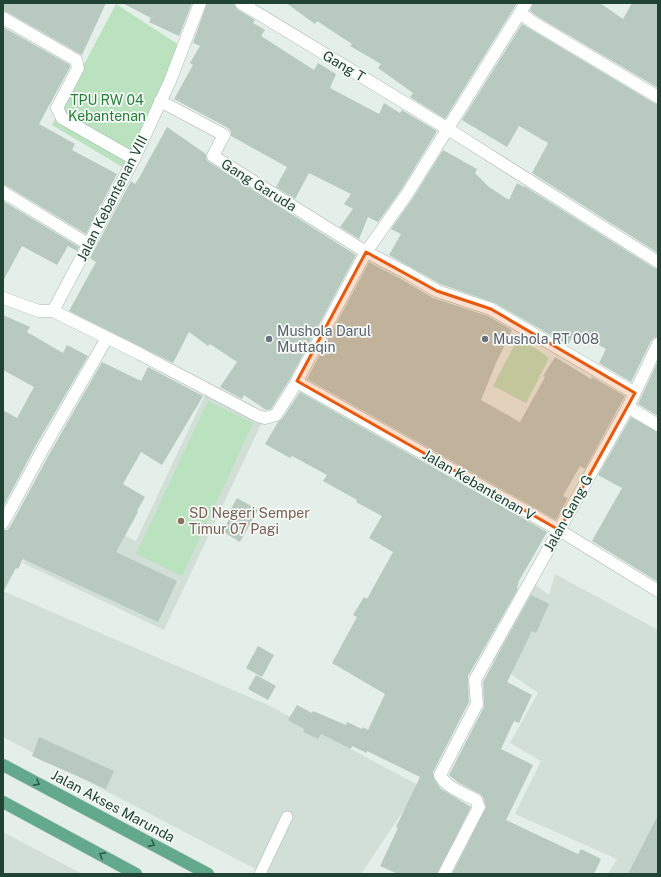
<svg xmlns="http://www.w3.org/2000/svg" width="661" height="877" font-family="'Public Sans',sans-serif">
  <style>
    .built { fill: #d1dfd6 }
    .green { fill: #bae2be }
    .building { fill: #b8cac0 }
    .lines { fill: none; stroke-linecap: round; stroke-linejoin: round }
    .lane-casing { stroke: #a5b8ae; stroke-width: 12 }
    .street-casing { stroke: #a5b8ae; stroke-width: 13 }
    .primary-casing { stroke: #c1cac6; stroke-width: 13 }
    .lane { stroke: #fff; stroke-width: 11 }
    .street { stroke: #fff; stroke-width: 12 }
    .primary { stroke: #63a98b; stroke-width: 12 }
    .oneway { stroke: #325c4a }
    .marked { fill: #e8590c; fill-opacity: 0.2; stroke: #e8590c; stroke-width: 3; stroke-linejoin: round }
    .worship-dot { fill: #6b7280; stroke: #f5faf7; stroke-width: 1.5 }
    .education-dot { fill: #8d6e63; stroke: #f5faf7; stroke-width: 1.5 }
    .labels { text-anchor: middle; stroke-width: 3.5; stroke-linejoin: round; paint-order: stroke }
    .street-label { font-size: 14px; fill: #214334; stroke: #f5faf7 }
    .park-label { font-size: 14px; fill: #267e39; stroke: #f5faf7 }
    .worship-label { font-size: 14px; fill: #5b616d; stroke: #f5faf7; text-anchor: start }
    .education-label { font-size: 14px; fill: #785e54; stroke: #f5faf7; text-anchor: start }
  </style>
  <rect width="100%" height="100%" fill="#e3efe8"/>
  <!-- built -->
  <g class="built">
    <polygon points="206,393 263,420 164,630 23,563 52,501 136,541"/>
    <polygon points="555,574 658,630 658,874 608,874 617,859 515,814 541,761 510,743 538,693 485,656 530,581 549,595"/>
    <polygon points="3,591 270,706 420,786 361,874 265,874 3,737"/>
    <polygon points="3,832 82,874 3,874"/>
  </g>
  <!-- green -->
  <g class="green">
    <polygon points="116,4 182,47 124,168 52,125"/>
    <polygon points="517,340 535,348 549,358 526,403 493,386"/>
    <polygon points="208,401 253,423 182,576 136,554"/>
  </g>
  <!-- building -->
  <g class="building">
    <polygon points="3,3 106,3 82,55 7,12 3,11"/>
    <polygon points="122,3 192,3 179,36 149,22 151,18"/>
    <polygon points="207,3 234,3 237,9 255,20 253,23 265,30 261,36 314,70 318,63 336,74 330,88 379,114 384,103 400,113 402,110 437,131 401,190 378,222 368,217 359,239 340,227 353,209 344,204 351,194 309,173 295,199 276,187 287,167 231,136 231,131 228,128 174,99 193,65 190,63 200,46 193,43"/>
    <polygon points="286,3 517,3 445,119 410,97 413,93 378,68 381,64 350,46 352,44 317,21 315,24"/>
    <polygon points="533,3 600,3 623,19 632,3 658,3 658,88 538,17 530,11"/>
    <polygon points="522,24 654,103 658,104 658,253 532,173 548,143 519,126 507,147 462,120"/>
    <polygon points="3,27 70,65 70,67 39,124 75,144 72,150 117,174 86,234 7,186 3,185"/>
    <polygon points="167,127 206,154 206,159 209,162 356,255 290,379 271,409 266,410 244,395 242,399 220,387 237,362 210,344 208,346 189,332 173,363 69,311 96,262 90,258 131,181 135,184 139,178"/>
    <polygon points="443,150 477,169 475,173 489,187 509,200 517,183 524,187 524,186 654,268 658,269 658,337 654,338 651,341 631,382 599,363 606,349 575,331 568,345 495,303 440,284 389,255 401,234 391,229 413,198"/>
    <polygon points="3,201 79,247 77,251 68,246 57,265 22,246 3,281"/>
    <polygon points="369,262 401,279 433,298 488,316 512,330 496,363 481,400 520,422 545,377 543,376 555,357 591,379 592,377 625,396 585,469 580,466 563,496 568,498 556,520 307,379"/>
    <polygon points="3,315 30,327 27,332 63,353 67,345 88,356 36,445 3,507 3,410 17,418 34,387 3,370"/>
    <polygon points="658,361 658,416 638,404"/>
    <polygon points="102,362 141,381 148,367 203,396 162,465 141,452 123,484 145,497 137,511 138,512 116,552 177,581 158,622 23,559 18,569 16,568 3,592 3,530 7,530 10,527 50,453"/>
    <polygon points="300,392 547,532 519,581 517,588 518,589 468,676 468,681 469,702 433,772 434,779 441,789 471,807 437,874 398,874 380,866 398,828 396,827 420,777 367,751 367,753 352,746 351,749 321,734 318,739 303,732 304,729 288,720 297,705 312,713 313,711 346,725 347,722 362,729 363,727 368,730 385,694 332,663 357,617 353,615 364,597 367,599 393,552 369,538 382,516 356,502 357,500 323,481 327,475 292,456 290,458 265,444 278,422 282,419"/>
    <polygon points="631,417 658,432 658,582 592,541 622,488 598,475"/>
    <polygon points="237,498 258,510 240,542 222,531 230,518 227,516"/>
    <polygon points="531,595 549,604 536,633 532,631 507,682 532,695 519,723 514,721 501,749 533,765 506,820 578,854 581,849 601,859 594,874 452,874 486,807 483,797 480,794 459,783 449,775 484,707 483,682"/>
    <polygon points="258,646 274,655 262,677 246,668"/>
    <polygon points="256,675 276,686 268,700 248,689"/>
    <polygon points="39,737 114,771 106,789 32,756"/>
    <polygon points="658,815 658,874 628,874"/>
  </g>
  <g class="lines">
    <!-- lane casing -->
    <g class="lane-casing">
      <polyline id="lane" points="260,874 287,817"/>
    </g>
    <!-- street casing -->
    <g class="street-casing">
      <g id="street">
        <polyline points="241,3 448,129 658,262"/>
        <polyline points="520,13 534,23 658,97"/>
        <polyline points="3,18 76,60 78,68 57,108 62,118 134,159"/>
        <polyline points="160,101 224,135 213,156 366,252 405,272 437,291 491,309 635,393"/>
        <polyline points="3,192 88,244"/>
        <polyline points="3,298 39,311 53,311 134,159 170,81 200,3"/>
        <polyline points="53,311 140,354 258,416 265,418 276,415 297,382 297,381 366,252 407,194 526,3"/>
        <polyline points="297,382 559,530 658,591"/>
        <polyline points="628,407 658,425"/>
        <polyline points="3,523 43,449 107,338"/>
        <path d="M444,874L479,807L476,800C464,793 446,788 440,775L477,704L475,680L628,407L658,344"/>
      </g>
    </g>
    <!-- primary casing -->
    <g class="primary-casing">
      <g id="primary">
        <polyline points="3,765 208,874"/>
        <polyline points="3,802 136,874"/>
      </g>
    </g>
    <!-- lane -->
    <use href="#lane" class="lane"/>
    <!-- street -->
    <use href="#street" class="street"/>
    <!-- primary -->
    <use href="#primary" class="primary"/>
  </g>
  <!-- one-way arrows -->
  <defs><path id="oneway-chevron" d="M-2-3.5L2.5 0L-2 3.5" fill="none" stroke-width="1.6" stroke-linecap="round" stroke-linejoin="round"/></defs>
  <g class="oneway">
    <use href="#oneway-chevron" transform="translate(37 783) rotate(28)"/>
    <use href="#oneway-chevron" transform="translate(152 844) rotate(28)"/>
    <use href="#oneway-chevron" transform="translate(102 855) rotate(-151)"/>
  </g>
  <!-- marked area -->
  <path class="marked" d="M366,252L437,291L491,309L635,393L559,530L297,381Z"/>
  <!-- markers -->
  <g class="worship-dot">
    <circle cx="269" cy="339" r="4"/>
    <circle cx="485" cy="339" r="4"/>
  </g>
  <circle class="education-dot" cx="181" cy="521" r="4"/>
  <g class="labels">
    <!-- street labels -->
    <g class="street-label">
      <text transform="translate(344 66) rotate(31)" y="5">Gang T</text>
      <text transform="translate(259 185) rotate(32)" y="5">Gang Garuda</text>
      <text transform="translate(112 198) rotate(-63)" y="5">Jalan Kebantenan VIII</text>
      <text transform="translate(479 485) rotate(30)" y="5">Jalan Kebantenan V</text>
      <text transform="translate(568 513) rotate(-61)" y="5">Jalan Gang G</text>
      <text transform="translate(113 806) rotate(28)" y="5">Jalan Akses Marunda</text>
    </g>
    <!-- park labels -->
    <g class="park-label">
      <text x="107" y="105">TPU RW 04<tspan x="107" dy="16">Kebantenan</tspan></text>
    </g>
    <!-- worship labels -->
    <g class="worship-label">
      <text x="277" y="336">Mushola Darul<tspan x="277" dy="16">Muttaqin</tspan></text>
      <text x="493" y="344">Mushola RT 008</text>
    </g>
    <!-- education labels -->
    <g class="education-label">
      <text x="189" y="518">SD Negeri Semper<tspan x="189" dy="16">Timur 07 Pagi</tspan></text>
    </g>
  </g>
  <!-- border -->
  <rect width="661" height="877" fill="none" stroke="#214334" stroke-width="8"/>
</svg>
